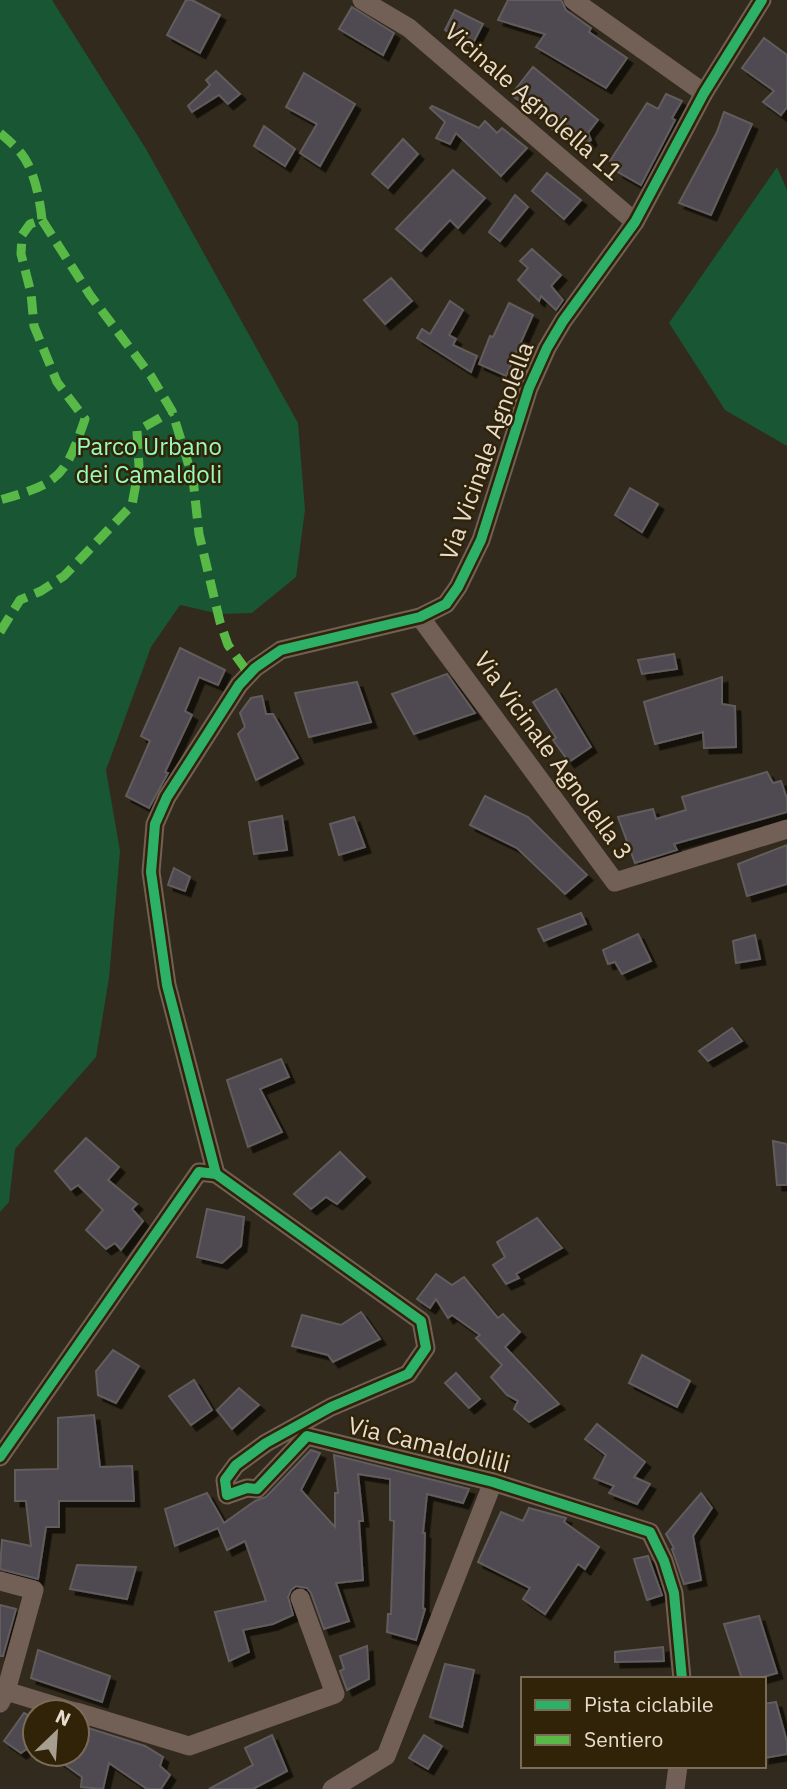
<svg xmlns="http://www.w3.org/2000/svg" width="787" height="1789" font-family="'IBM Plex Sans',sans-serif">
  <style>
    .green { fill: #195633 }
    .building { fill: #504851; stroke: #625d5d; stroke-width: 2; filter: url(#shadow) }
    .lines { fill: none; stroke-linecap: round; stroke-linejoin: round }
    .minor { stroke: #725f56; stroke-width: 19 }
    .quiet { stroke: #58b947; stroke-width: 9; stroke-dasharray: 18 9; stroke-linecap: butt }
    .cycleway-casing { stroke: #312308; stroke-width: 15 }
    .cycleway { stroke: #2db169; stroke-width: 10 }
    .labels { text-anchor: middle; stroke-width: 5; stroke-linejoin: round; paint-order: stroke }
    .street-label { font-size: 24px; fill: #e7ddce; stroke: #312308 }
    .park-label { font-size: 24px; fill: #98fabc; stroke: #312308 }
  </style>
  <defs>
    <filter id="shadow"><feDropShadow dx="5.5" dy="5.5" stdDeviation="0" flood-color="#0009"/></filter>
  </defs>
  <rect width="100%" height="100%" fill="#322a1c"/>
  <!-- green -->
  <g class="green">
    <polygon points="0,0 52,0 146,149 298,423 305,510 296,577 252,613 220,614 180,605 151,647 106,770 120,851 109,978 96,1057 15,1149 9,1202 0,1212"/>
    <polygon points="777,167 787,190 787,446 725,410 669,323"/>
  </g>
  <!-- building -->
  <g class="building">
    <polygon points="186,0 192,0 220,15 200,53 167,35"/>
    <polygon points="508,0 561,0 566,10 591,28 589,32 627,58 606,88 536,47 545,34 498,20"/>
    <polygon points="352,7 394,33 383,55 339,29"/>
    <polygon points="455,10 483,24 471,47 445,30"/>
    <polygon points="764,38 787,55 787,107 781,115 763,102 774,91 742,68"/>
    <polygon points="533,67 598,120 588,133 591,140 579,150 551,128 553,125 511,95"/>
    <polygon points="216,71 240,94 228,104 219,95 192,112 188,106 210,85 206,80"/>
    <polygon points="304,73 355,104 320,166 300,153 317,124 286,107"/>
    <polygon points="666,94 682,101 672,118 675,120 641,185 618,172 621,166 610,161 647,103 658,109"/>
    <polygon points="432,106 479,128 485,121 497,133 502,128 527,148 501,176 456,133 450,144 436,138 445,122 430,108"/>
    <polygon points="724,112 752,124 711,215 679,203 717,132"/>
    <polygon points="264,126 295,149 285,166 254,146"/>
    <polygon points="403,139 418,154 388,188 372,174"/>
    <polygon points="453,170 485,198 458,228 450,220 421,251 396,229"/>
    <polygon points="547,173 581,200 564,219 532,191"/>
    <polygon points="515,195 528,207 500,241 489,232"/>
    <polygon points="532,249 561,275 551,286 563,300 556,310 541,296 539,301 518,280 528,268 520,261"/>
    <polygon points="391,278 412,301 385,324 364,300"/>
    <polygon points="450,301 463,310 449,335 456,339 453,345 477,356 471,372 417,338 422,329 430,334"/>
    <polygon points="509,303 533,315 506,376 479,364 490,336 493,337"/>
    <polygon points="630,488 658,504 642,532 615,515"/>
    <polygon points="180,648 225,670 218,685 199,677 185,711 192,715 165,772 168,773 149,808 126,796 150,741 141,736"/>
    <polygon points="674,654 677,669 642,674 638,660"/>
    <polygon points="447,674 475,713 414,734 392,694"/>
    <polygon points="722,677 722,704 735,706 736,747 704,748 703,732 655,744 644,702"/>
    <polygon points="357,682 371,722 309,737 295,693"/>
    <polygon points="556,689 591,747 569,762 553,740 556,738 533,702"/>
    <polygon points="262,696 266,714 273,714 298,758 256,780 238,734 245,727 240,713 251,698"/>
    <polygon points="767,772 773,783 781,781 787,799 787,812 674,844 677,850 635,863 618,817 653,809 656,819 686,810 682,797"/>
    <polygon points="485,796 528,817 587,875 565,894 517,848 470,825"/>
    <polygon points="282,816 287,850 254,854 249,822"/>
    <polygon points="354,817 365,847 339,855 330,824"/>
    <polygon points="787,845 787,884 747,896 738,864"/>
    <polygon points="174,868 190,877 185,891 168,885"/>
    <polygon points="581,913 586,924 544,941 538,929"/>
    <polygon points="638,934 651,961 622,974 615,962 608,964 603,950"/>
    <polygon points="755,935 760,959 736,963 733,941"/>
    <polygon points="732,1028 742,1041 708,1061 699,1051"/>
    <polygon points="281,1059 289,1077 260,1089 282,1132 248,1147 227,1080"/>
    <polygon points="86,1138 119,1167 108,1180 137,1204 132,1209 143,1221 121,1250 115,1243 106,1249 86,1230 103,1210 78,1185 71,1190 55,1171"/>
    <polygon points="773,1141 787,1144 787,1185 777,1185"/>
    <polygon points="340,1152 365,1177 337,1204 326,1197 311,1209 294,1194"/>
    <polygon points="207,1209 244,1217 241,1246 222,1263 197,1257"/>
    <polygon points="537,1218 562,1248 516,1274 519,1278 506,1284 493,1265 505,1257 497,1242"/>
    <polygon points="436,1274 452,1285 464,1277 498,1318 503,1314 520,1332 505,1347 559,1404 529,1422 514,1409 518,1401 507,1395 491,1377 502,1365 476,1338 480,1335 452,1315 448,1318 436,1299 430,1308 417,1299"/>
    <polygon points="361,1312 380,1339 333,1362 328,1355 292,1346 302,1315 341,1325"/>
    <polygon points="113,1350 139,1366 116,1403 98,1395 96,1371"/>
    <polygon points="642,1355 690,1381 677,1407 629,1383"/>
    <polygon points="456,1373 480,1399 469,1408 445,1383"/>
    <polygon points="194,1380 212,1410 191,1425 169,1396"/>
    <polygon points="239,1388 259,1405 232,1429 217,1410"/>
    <polygon points="94,1415 100,1467 132,1466 134,1501 59,1501 59,1527 46,1527 38,1579 0,1569 2,1540 31,1546 26,1501 15,1501 15,1470 58,1469 58,1418"/>
    <polygon points="597,1424 645,1462 634,1477 650,1484 637,1504 609,1493 614,1486 594,1478 606,1455 585,1439"/>
    <polygon points="311,1450 320,1453 301,1490 335,1527 335,1493 338,1493 334,1455 469,1489 463,1503 427,1494 423,1533 425,1533 423,1608 425,1609 416,1640 387,1632 388,1614 391,1614 394,1521 390,1520 390,1479 358,1474 363,1521 359,1521 363,1580 336,1583 349,1621 324,1629 311,1593 307,1588 296,1586 291,1590 288,1597 293,1615 273,1624 243,1630 249,1652 229,1661 215,1612 266,1601 245,1541 227,1550 218,1528 175,1546 165,1509 207,1493 224,1523 255,1501 266,1497"/>
    <polygon points="701,1493 712,1508 693,1536 701,1580 684,1584 672,1549 674,1548 666,1534"/>
    <polygon points="529,1508 566,1518 564,1522 599,1547 585,1569 578,1564 545,1614 523,1599 530,1588 478,1562 501,1512 523,1521"/>
    <polygon points="648,1556 662,1595 647,1600 634,1559"/>
    <polygon points="77,1565 136,1567 127,1599 70,1589"/>
    <polygon points="0,1605 16,1609 3,1656 0,1656"/>
    <polygon points="759,1616 777,1673 756,1679 742,1679 724,1624"/>
    <polygon points="367,1646 369,1679 347,1690 340,1671 344,1669 340,1656"/>
    <polygon points="663,1647 664,1661 615,1662 615,1652"/>
    <polygon points="38,1650 110,1676 102,1702 31,1678"/>
    <polygon points="445,1664 474,1670 462,1727 430,1717"/>
    <polygon points="776,1702 787,1742 787,1754 764,1758 764,1704"/>
    <polygon points="24,1713 35,1719 35,1743 21,1753 4,1741"/>
    <polygon points="88,1728 145,1746 163,1757 160,1766 170,1775 161,1789 147,1789 109,1763 103,1789 81,1787 82,1777 50,1754 77,1754 77,1730 87,1738"/>
    <polygon points="272,1735 287,1771 253,1789 209,1789 253,1765 245,1748"/>
    <polygon points="424,1735 442,1746 428,1769 409,1758"/>
  </g>
  <g class="lines">
    <!-- minor -->
    <g class="minor">
      <polyline points="362,0 409,28 635,222"/>
      <polyline points="573,0 704,93"/>
      <polyline points="420,617 615,882 787,829"/>
      <polyline points="216,1174 167,985 151,872 155,824 167,797 239,685 255,668 281,650 420,617 446,604 458,587 481,540 529,388 547,348 563,321 635,222 704,93 762,0"/>
      <polyline points="0,1457 199,1172 216,1174 421,1321 426,1348 408,1374 331,1407 266,1443 236,1465 225,1480 227,1495 247,1488 257,1489 307,1436 493,1482 650,1532 664,1561 674,1593 682,1679"/>
      <polyline points="0,1581 34,1590 6,1691 0,1703"/>
      <polyline points="6,1691 75,1712"/>
      <polyline points="77,1712 189,1746 335,1694 300,1598"/>
      <polyline points="332,1789 386,1756 493,1482"/>
      <polyline points="675,1789 678,1766"/>
    </g>
    <!-- quiet -->
    <g class="quiet">
      <path d="M0,133C7,139 14,145 20,152C34,168 40,199 42,220L30,224L22,235L21,254L31,293L34,326L57,382L85,419C65,477 60,483 0,500"/>
      <polyline points="42,220 90,295 151,376 172,411 193,479 199,534 220,622 228,645 249,674"/>
      <polyline points="0,632 20,600 41,591 64,576 132,505 139,467 137,431 172,411"/>
    </g>
    <!-- cycleway casing -->
    <g class="cycleway-casing">
      <g id="cycleway">
        <polyline points="216,1174 167,985 151,872 155,824 167,797 239,685 255,668 281,650 420,617 446,604 458,587 481,540 529,388 547,348 563,321 635,222 704,93 762,0"/>
        <polyline points="0,1457 199,1172 216,1174 421,1321 426,1348 408,1374 331,1407 266,1443 236,1465 225,1480 227,1495 247,1488 257,1489 307,1436 493,1482 650,1532 664,1561 674,1593 682,1679"/>
      </g>
    </g>
    <!-- cycleway -->
    <use href="#cycleway" class="cycleway"/>
  </g>
  <g class="labels">
    <!-- street labels -->
    <g class="street-label">
      <text transform="translate(533 102) rotate(41)" y="8">Vicinale Agnolella 11</text>
      <text transform="translate(487 451) rotate(-70)" y="8">Via Vicinale Agnolella</text>
      <text transform="translate(553 756) rotate(54)" y="8">Via Vicinale Agnolella 3</text>
      <text transform="translate(429 1445) rotate(14)" y="8">Via Camaldolilli</text>
    </g>
    <!-- park labels -->
    <g class="park-label">
      <text x="149" y="455">Parco Urbano<tspan x="149" dy="28">dei Camaldoli</tspan></text>
    </g>
  </g>
  <!-- legend -->
  <rect x="521" y="1677" width="245" height="91" fill="#312308" stroke="#7a6d57" stroke-width="2"/>
  <rect x="535" y="1700" width="35" height="10" fill="#2db169" stroke="#7a6d57" stroke-width="2"/>
  <text x="584" y="1712" font-size="21" fill="#e7ddce">Pista ciclabile</text>
  <rect x="535" y="1735" width="35" height="10" fill="#58b947" stroke="#7a6d57" stroke-width="2"/>
  <text x="584" y="1747" font-size="21" fill="#e7ddce">Sentiero</text>
  <!-- north arrow -->
  <g transform="translate(56 1733) rotate(25)"><circle r="33" fill="#312308" stroke="#7a6d57" stroke-width="2"/>
  <path d="M0-5L12 26L0 18L-12 26Z" fill="#a89e90"/>
  <text y="-10" font-size="19" font-weight="bold" text-anchor="middle" fill="#e7ddce">N</text>
  </g>
</svg>
